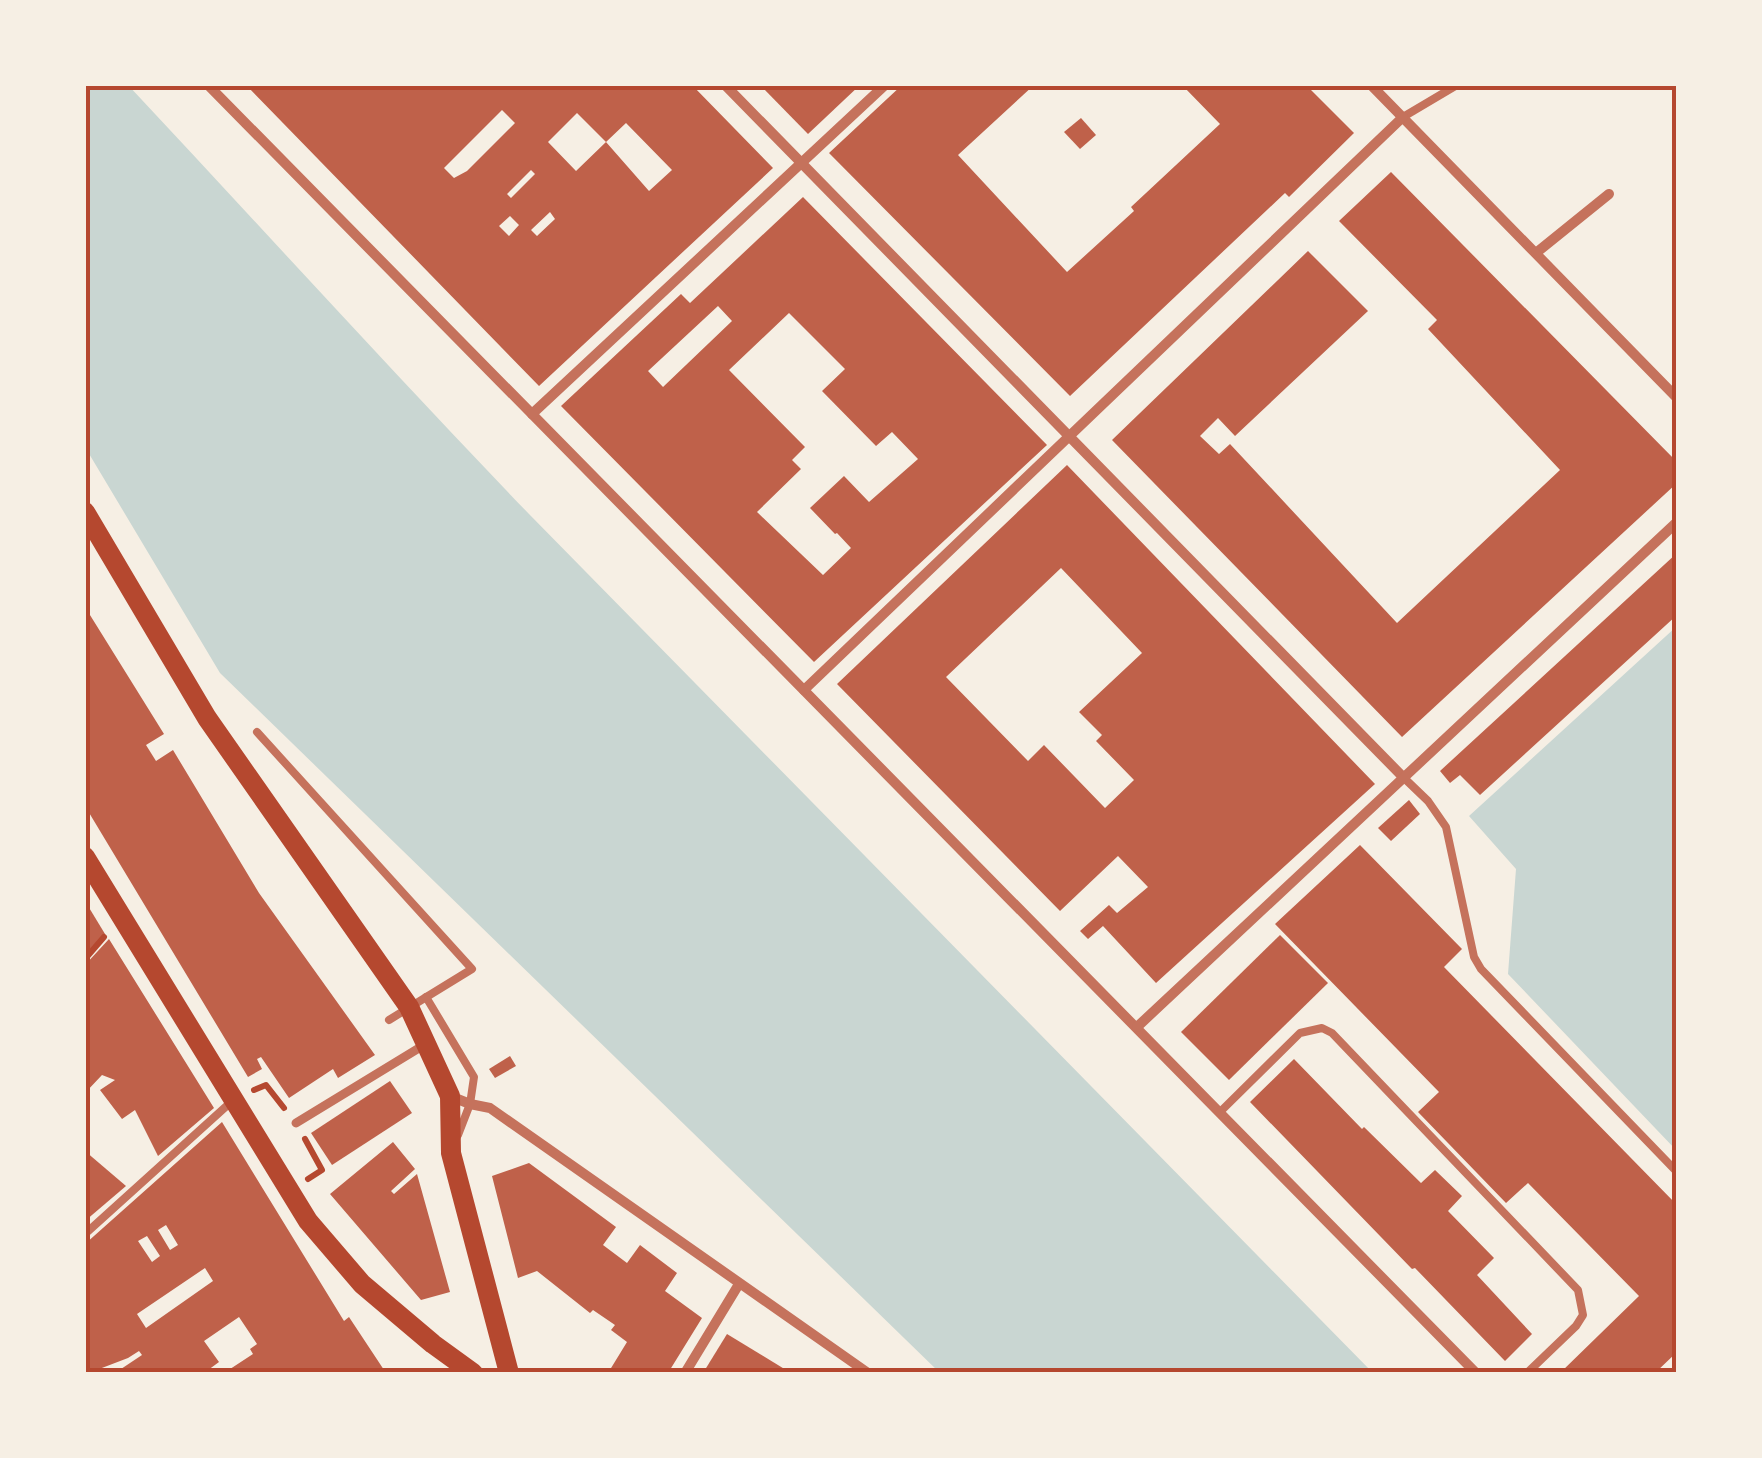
<svg xmlns="http://www.w3.org/2000/svg" width="1762" height="1458" font-family="Raleway,sans-serif">
  <style>
    .water { fill: #c9d6d2 }
    .building { fill: #bf614a; fill-rule: evenodd }
    .lines { fill: none; stroke-linecap: round; stroke-linejoin: round }
    .path { stroke: #b5482f; stroke-width: 6 }
    .service { stroke: #c5725c; stroke-width: 8 }
    .pedestrian { stroke: #c5725c; stroke-width: 9 }
    .minor { stroke: #c5725c; stroke-width: 10 }
    .secondary { stroke: #b5482f; stroke-width: 20 }
    .neatline { fill: none; stroke: #b5482f; stroke-width: 4 }
  </style>
  <rect width="100%" height="100%" fill="#f6efe4"/>
  <!-- water -->
  <g class="water">
    <path d="M85,85H128C262,228 393,373 529,514L1373,1373H940L220,673L85,447Z"/>
    <polygon points="1677,626 1677,1151 1508,974 1516,869 1469,816"/>
  </g>
  <!-- building -->
  <g class="building">
    <path d="M246,85H692L773,168L539,386ZM502,110L515,123L467,171L454,178L444,168ZM577,113L606,142L626,123L672,170L649,191L606,142L576,171L548,142ZM531,170L535,174L511,198L507,194ZM550,212L555,219L537,236L531,230ZM510,216L519,225L509,236L499,226Z"/>
    <polygon points="760,85 860,85 808,134"/>
    <polygon points="902,85 1034,85 958,155 1067,272 1134,211 1131,207 1220,124 1182,85 1306,85 1354,133 1289,197 1285,193 1070,396 829,153"/>
    <polygon points="1081,118 1096,135 1080,149 1064,132"/>
    <polygon points="1391,172 1677,462 1677,483 1402,737 1112,440 1308,251 1368,311 1235,436 1218,418 1200,436 1219,454 1230,444 1397,623 1560,470 1428,329 1437,320 1339,221"/>
    <path d="M803,197L1047,445L814,662L561,406L681,294L690,303ZM718,306L732,321L663,387L648,371ZM789,313L845,369L822,391L876,446L892,432L918,459L869,502L844,476L810,508L835,534L837,533L851,548L823,575L757,512L801,469L792,460L805,447L729,370Z"/>
    <path d="M1067,465L1375,784L1156,983L1103,926L1088,939L1080,931L1109,905L1117,913L1148,887L1118,856L1060,911L837,684ZM1061,568L1142,653L1079,712L1102,735L1096,741L1134,780L1105,808L1044,745L1028,761L946,677Z"/>
    <polygon points="1677,553 1677,615 1480,795 1460,775 1450,783 1440,771"/>
    <polygon points="85,607 164,734 146,745 156,761 173,750 259,893 375,1055 338,1078 333,1069 289,1098 261,1057 257,1059 262,1069 248,1077 85,806"/>
    <polygon points="1409,800 1420,814 1391,841 1378,828"/>
    <polygon points="1360,845 1462,949 1444,967 1677,1205 1677,1352 1655,1373 1560,1373 1639,1296 1528,1183 1506,1203 1418,1112 1439,1092 1275,924"/>
    <polygon points="85,901 105,934 85,956"/>
    <polygon points="1280,935 1328,983 1229,1080 1181,1032"/>
    <polygon points="109,939 214,1108 158,1156 135,1110 122,1119 100,1090 115,1080 102,1075 85,1093 85,965"/>
    <polygon points="510,1056 516,1066 495,1078 489,1069"/>
    <polygon points="1294,1059 1362,1129 1364,1127 1421,1183 1435,1170 1462,1196 1448,1211 1494,1258 1477,1275 1532,1334 1505,1361 1415,1268 1412,1269 1250,1102"/>
    <polygon points="390,1081 412,1113 332,1165 311,1133"/>
    <path d="M222,1122L344,1321L349,1317L386,1373H224L253,1354L250,1349L257,1344L239,1317L204,1341L219,1362L204,1373H115L142,1355L139,1351L128,1358L94,1371L85,1365V1244ZM166,1225L178,1245L170,1250L158,1230ZM147,1236L160,1256L152,1262L138,1241ZM205,1268L213,1281L146,1328L137,1314Z"/>
    <polygon points="393,1142 415,1169 391,1191 394,1194 417,1174 450,1292 421,1300 330,1194"/>
    <polygon points="85,1151 126,1186 85,1221"/>
    <polygon points="529,1163 616,1227 603,1245 627,1263 640,1245 677,1273 665,1291 702,1318 668,1373 608,1373 627,1342 611,1330 615,1325 593,1310 590,1313 537,1271 518,1278 492,1176"/>
    <polygon points="727,1334 791,1373 703,1373"/>
  </g>
  <g class="lines">
    <!-- path -->
    <g class="path">
      <polyline points="85,959 104,937"/>
      <polyline points="254,1090 266,1085 284,1108"/>
      <polyline points="305,1139 322,1170 308,1179"/>
    </g>
    <!-- service -->
    <g class="service">
      <polyline points="1403,117 1457,85"/>
      <polyline points="257,732 472,969 389,1020"/>
      <polyline points="1403,777 1428,801 1446,827 1474,957 1481,969 1677,1172"/>
      <polyline points="426,997 474,1077 470,1104 458,1135"/>
      <polyline points="1220,1112 1300,1033 1322,1028 1332,1033 1578,1290 1583,1315 1576,1326 1527,1373"/>
      <polyline points="85,1234 231,1102"/>
    </g>
    <!-- pedestrian -->
    <polyline class="pedestrian" points="296,1123 424,1045"/>
    <!-- minor -->
    <g class="minor">
      <polyline points="208,85 1476,1373"/>
      <polyline points="725,85 1403,777"/>
      <polyline points="1371,85 1677,398"/>
      <polyline points="1536,253 1609,194"/>
      <polyline points="532,414 885,85"/>
      <polyline points="804,690 1403,117"/>
      <polyline points="1137,1027 1677,522"/>
      <polyline points="450,1096 470,1104 490,1108 868,1373"/>
      <polyline points="685,1373 739,1284"/>
    </g>
    <!-- secondary -->
    <g class="secondary">
      <polyline points="85,512 207,718 409,1007 450,1096 451,1153 509,1373"/>
      <polyline points="85,857 308,1221 362,1284 433,1344 473,1373"/>
    </g>
  </g>
  <!-- border -->
  <rect width="1762" height="1458" fill="none" stroke="#f6efe4" stroke-width="175"/>
  <rect x="88" y="88" width="1586" height="1282" class="neatline"/>
</svg>
